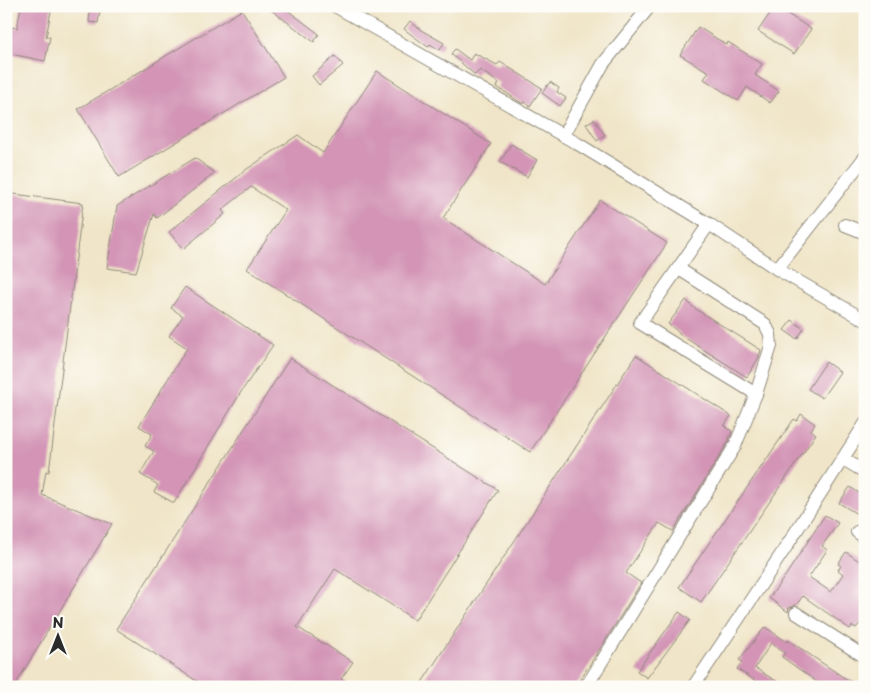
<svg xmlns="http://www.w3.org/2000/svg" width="871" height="693" font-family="'Playpen Sans',sans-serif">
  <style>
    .building { fill: #d394b6 }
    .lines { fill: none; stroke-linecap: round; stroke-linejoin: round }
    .minor-casing { stroke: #8e887a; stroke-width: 14 }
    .minor { stroke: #fff; stroke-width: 12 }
  </style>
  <rect width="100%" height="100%" fill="#fdfcf7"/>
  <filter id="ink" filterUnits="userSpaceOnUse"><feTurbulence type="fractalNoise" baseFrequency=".02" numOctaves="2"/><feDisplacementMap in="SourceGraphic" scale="10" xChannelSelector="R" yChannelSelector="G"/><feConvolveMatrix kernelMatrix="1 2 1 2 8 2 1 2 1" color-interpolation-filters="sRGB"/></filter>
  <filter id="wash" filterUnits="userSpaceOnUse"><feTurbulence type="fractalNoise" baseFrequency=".0096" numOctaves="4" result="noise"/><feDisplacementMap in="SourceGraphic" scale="20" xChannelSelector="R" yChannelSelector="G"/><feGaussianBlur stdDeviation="1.12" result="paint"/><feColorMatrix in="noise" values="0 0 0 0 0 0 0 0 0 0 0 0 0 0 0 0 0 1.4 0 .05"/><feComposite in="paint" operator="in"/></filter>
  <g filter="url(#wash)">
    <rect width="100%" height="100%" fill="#f0e5c8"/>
    <g id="blocks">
      <!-- building -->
      <g class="building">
        <polygon points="21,6 52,6 46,37 50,37 45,61 6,53 6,26 17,28"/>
        <polygon points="266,6 282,6 319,34 314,42"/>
        <polygon points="775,6 811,29 794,54 758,31"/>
        <polygon points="90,10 100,11 98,23 89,22"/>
        <polygon points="242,10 284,77 119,177 78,109"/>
        <polygon points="410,21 421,30 444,43 440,50 430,44 428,47 404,29"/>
        <polygon points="698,27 727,45 728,42 762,64 755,75 779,91 770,103 747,87 738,101 704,79 709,72 680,55"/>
        <polygon points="455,49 470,60 474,53 497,65 500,62 542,88 530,106 525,102 523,104 497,87 499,83 480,70 475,75 451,54"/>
        <polygon points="335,56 343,65 319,85 312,76"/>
        <polygon points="377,71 491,144 443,218 545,284 600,200 667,243 530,452 247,269 286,210 251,187 222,210 225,214 183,249 169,232 247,169 298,135 323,153"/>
        <polygon points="550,82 559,88 557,92 566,98 560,106 542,93"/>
        <polygon points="594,119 605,135 597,141 586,124"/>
        <polygon points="511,144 537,160 527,177 500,162"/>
        <polygon points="195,158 215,173 157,218 154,214 136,272 107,268 117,206"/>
        <polygon points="6,193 83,203 49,472 46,471 42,495 112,524 14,687 6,687"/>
        <polygon points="185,287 273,345 241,392 174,503 154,492 158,485 140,474 154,451 145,446 152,434 139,426 187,348 169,336 183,316 171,308"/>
        <polygon points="686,300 694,308 761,350 758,359 747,377 679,334 680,333 668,324"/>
        <polygon points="792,320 804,329 797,339 784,330"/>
        <polygon points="636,355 731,416 724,426 732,431 728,442 673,531 659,523 626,573 641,583 603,644 575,687 419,687"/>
        <polygon points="290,358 498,490 415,620 335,569 297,627 353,662 341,679 354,687 206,687 116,629"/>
        <polygon points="826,362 840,372 822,398 808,389"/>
        <polygon points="801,414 815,424 811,430 816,434 701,602 679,587 794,419 797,421"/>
        <polygon points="850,487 862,495 859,500 864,504 857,514 839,503"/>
        <polygon points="825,515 838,523 822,546 827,550 809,577 831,592 843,574 838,570 841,566 838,564 846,552 865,565 865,618 856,628 852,626 850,629 803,596 796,605 789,608 788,612 769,598 786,575"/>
        <polygon points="679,612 690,620 647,678 637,671"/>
        <polygon points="765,627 787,642 788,640 843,677 862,687 824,687 782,657 785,653 771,643 755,668 776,681 773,687 754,687 757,682 737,669 742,662 739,660"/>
      </g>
    </g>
  </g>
  <g filter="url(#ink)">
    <use href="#blocks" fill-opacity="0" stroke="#8e887a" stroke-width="1"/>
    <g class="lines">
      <!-- minor casing -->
      <g class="minor-casing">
        <g id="minor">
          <polyline points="335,6 578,144 709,224 777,269 865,320"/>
          <polyline points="563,136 603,64 650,6"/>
          <polyline points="709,224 640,323 756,394"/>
          <polyline points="845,225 865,233"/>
          <polyline points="777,269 865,157"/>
          <polyline points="843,459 865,472"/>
          <polyline points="857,532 865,538"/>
          <polyline points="796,613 865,657"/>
          <polyline points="586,687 735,446 756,394 771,346 770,334 765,324 679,269"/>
          <polyline points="693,687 784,550 865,424"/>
        </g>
      </g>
      <!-- minor -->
      <use href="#minor" class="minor"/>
    </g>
  </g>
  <!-- margin -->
  <rect width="871" height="693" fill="none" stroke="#fdfcf7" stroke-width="25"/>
  <!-- north arrow -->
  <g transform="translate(58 636)" stroke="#fdfcf7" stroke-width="4" paint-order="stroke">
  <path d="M0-4L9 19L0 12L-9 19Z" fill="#2b2b2b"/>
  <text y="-8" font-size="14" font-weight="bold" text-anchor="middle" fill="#2b2b2b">N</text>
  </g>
</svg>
